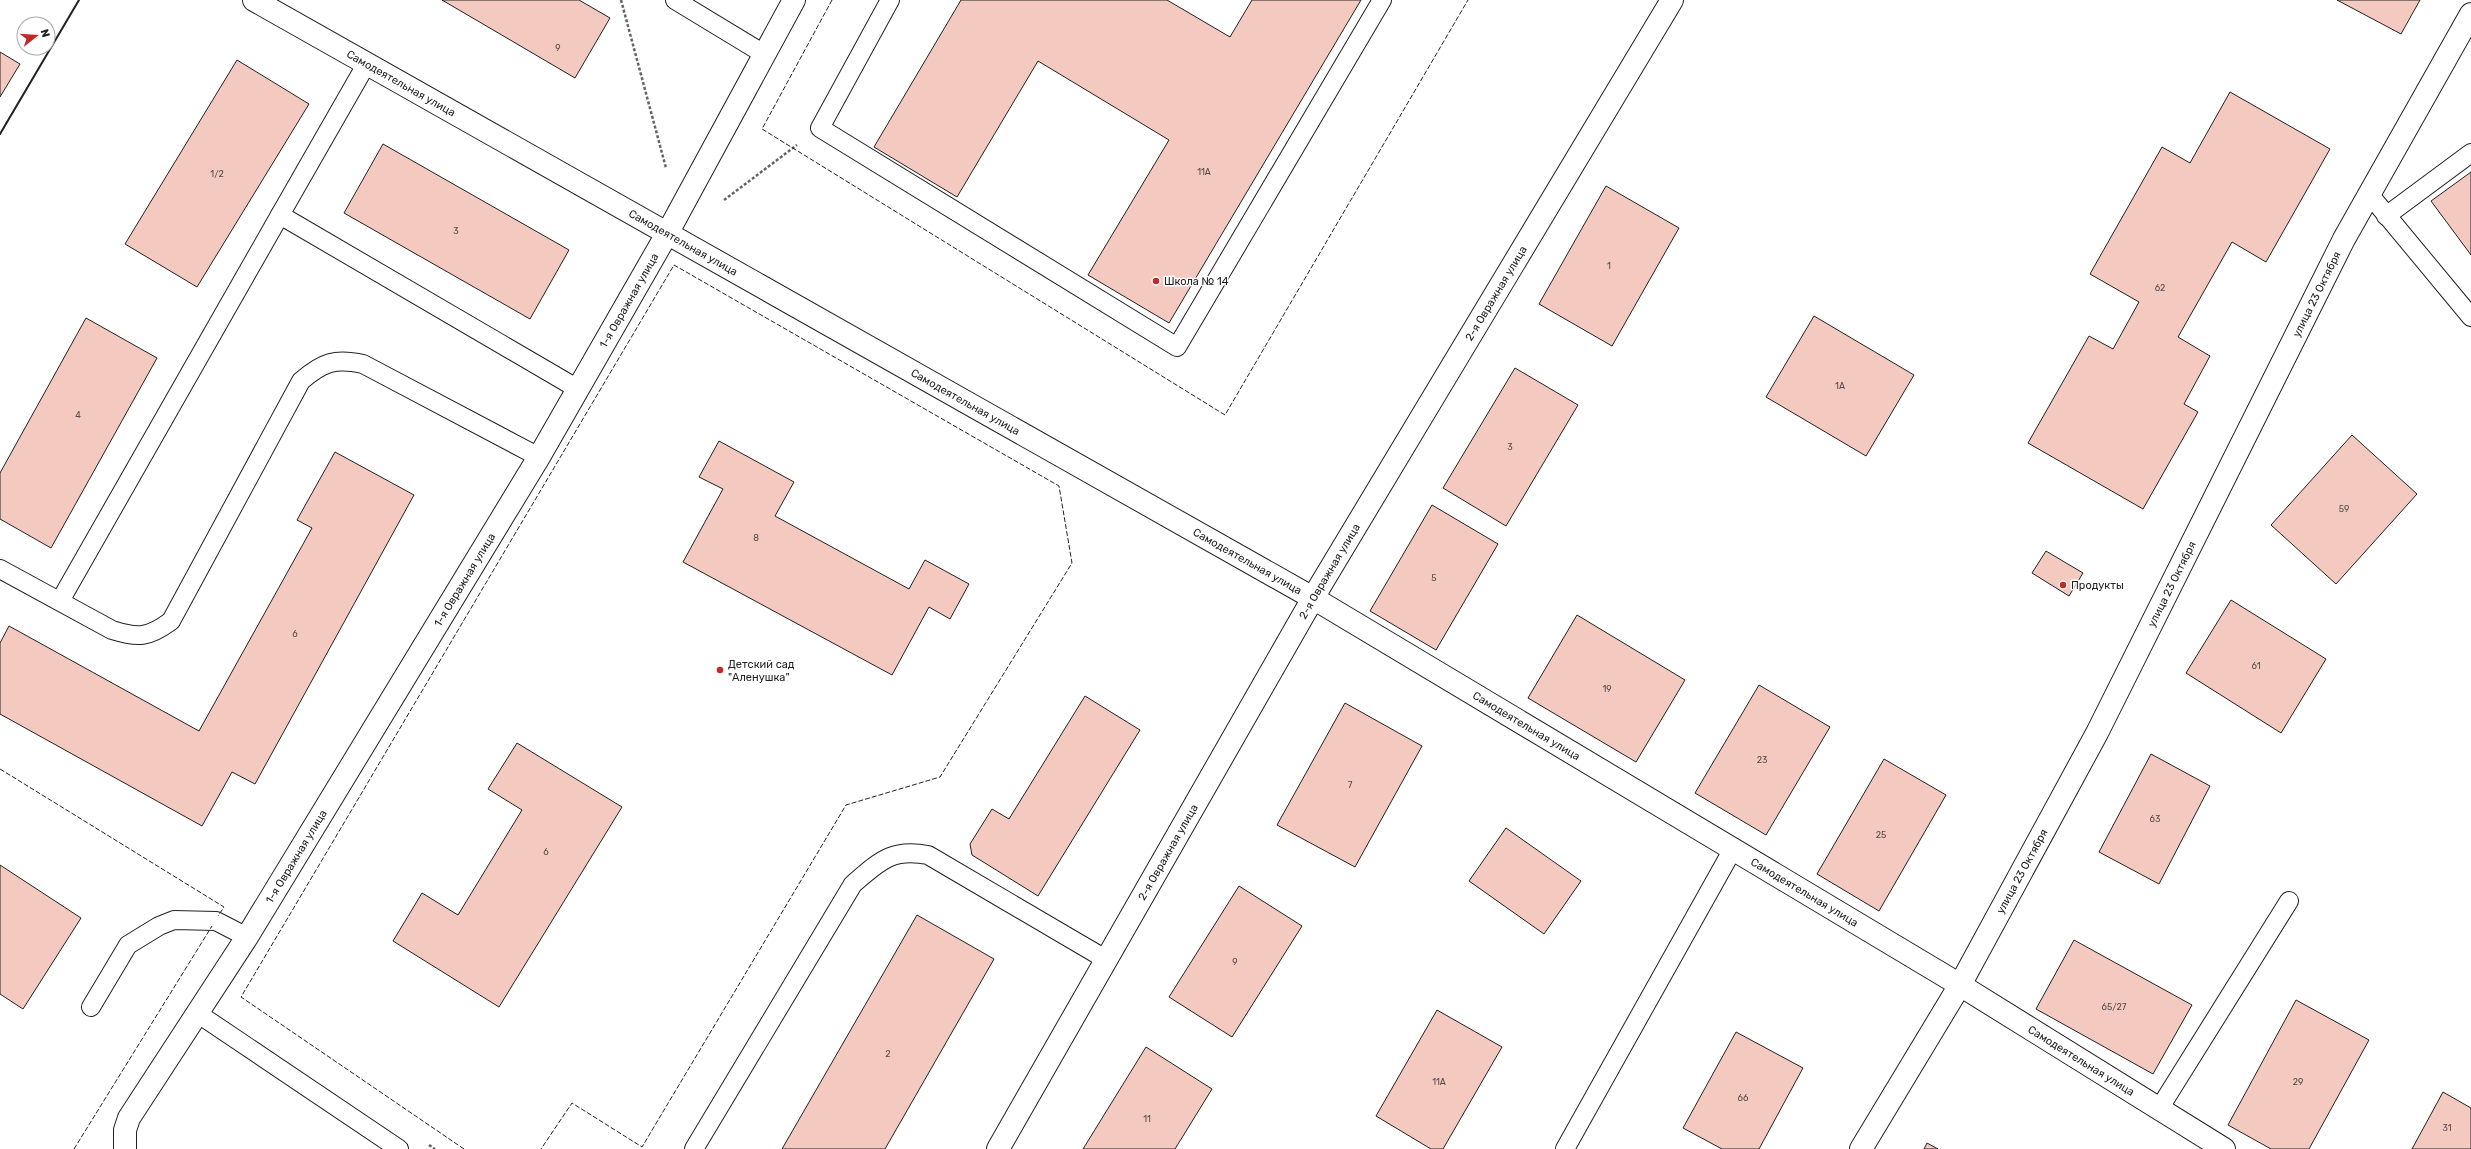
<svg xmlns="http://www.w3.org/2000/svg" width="2471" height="1149" font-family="Rubik,sans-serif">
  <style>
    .building { fill: #f3c9c0; stroke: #222 }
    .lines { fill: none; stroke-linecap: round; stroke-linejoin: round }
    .lane-casing { stroke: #222; stroke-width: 20 }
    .street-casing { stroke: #222; stroke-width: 24 }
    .path { stroke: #646464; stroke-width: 2.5; stroke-dasharray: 3 2; stroke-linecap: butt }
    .lane { stroke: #fff; stroke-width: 18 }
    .street { stroke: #fff; stroke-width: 22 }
    .fence { stroke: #222; stroke-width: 1; stroke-dasharray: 5 2; stroke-linecap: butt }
    .wall { stroke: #222; stroke-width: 2 }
    .poi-dot { fill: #c62828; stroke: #fff; stroke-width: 1.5 }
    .labels { text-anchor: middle; stroke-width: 3; stroke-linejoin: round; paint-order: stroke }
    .number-label { font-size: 9px; fill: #564c4a }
    .street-label { font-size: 11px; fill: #222; stroke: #fff }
    .poi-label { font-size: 11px; fill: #222; stroke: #fff; text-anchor: start }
  </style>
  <rect width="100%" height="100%" fill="#fff"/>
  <!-- building -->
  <g class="building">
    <polygon points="442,0 579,0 610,18 575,78"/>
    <polygon points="961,0 1167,0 1230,37 1252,0 1361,0 1169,323 1088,275 1169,140 1038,61 957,197 874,147"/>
    <polygon points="2337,0 2420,0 2401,34"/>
    <polygon points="0,52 20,64 0,97"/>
    <polygon points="237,60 309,104 197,287 125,244"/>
    <polygon points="2230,92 2330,149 2266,262 2232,242 2178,337 2210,356 2184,404 2198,412 2143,509 2028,443 2089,336 2113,349 2139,302 2090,274 2162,147 2190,163"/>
    <polygon points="383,144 569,250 530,319 344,213"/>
    <polygon points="2471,172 2471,255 2431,201"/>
    <polygon points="1606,186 1679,228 1612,346 1539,304"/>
    <polygon points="1814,316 1914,375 1866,456 1766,397"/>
    <polygon points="86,318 157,358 51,548 0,519 0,473"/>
    <polygon points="1515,368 1578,405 1506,526 1443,488"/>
    <polygon points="2352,435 2417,494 2336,584 2271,525"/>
    <polygon points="719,441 794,482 775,516 909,589 925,560 969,584 950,619 929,607 892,675 683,562 723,489 699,477"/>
    <polygon points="335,452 414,495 255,784 232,772 202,826 0,714 0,643 9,626 199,731 312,528 297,520"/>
    <polygon points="1432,505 1498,544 1436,650 1370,611"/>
    <polygon points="2046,551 2083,573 2069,596 2032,573"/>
    <polygon points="2231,600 2326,659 2281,733 2186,673"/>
    <polygon points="1577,615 1685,680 1636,762 1528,698"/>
    <polygon points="1759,685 1830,727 1766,835 1695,793"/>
    <polygon points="1085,696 1140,730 1038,896 972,855 970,844 992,809 1009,819"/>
    <polygon points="1345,703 1422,746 1355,867 1277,825"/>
    <polygon points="517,743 622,807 499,1007 393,941 422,893 458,915 522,810 488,789"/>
    <polygon points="2151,754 2210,786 2159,884 2099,852"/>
    <polygon points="1884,759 1946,795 1879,911 1817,874"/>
    <polygon points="1506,828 1581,881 1544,934 1469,881"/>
    <polygon points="0,865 81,918 23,1009 0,994"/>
    <polygon points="1239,886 1302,926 1232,1037 1169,997"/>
    <polygon points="917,915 994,959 885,1149 782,1149"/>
    <polygon points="2074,940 2192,1005 2153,1074 2036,1009"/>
    <polygon points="2296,1000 2369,1040 2309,1149 2271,1149 2228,1125"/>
    <polygon points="1437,1010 1502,1047 1443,1149 1431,1149 1376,1116"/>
    <polygon points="1736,1032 1803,1068 1759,1149 1722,1149 1683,1128"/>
    <polygon points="1146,1047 1212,1089 1175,1149 1083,1149"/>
    <polygon points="2443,1092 2471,1108 2471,1149 2412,1149"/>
    <polygon points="1927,1143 1938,1149 1924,1149"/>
  </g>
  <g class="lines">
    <!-- lane casing -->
    <g class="lane-casing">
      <g id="lane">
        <polyline points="675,0 764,54"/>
        <polyline points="890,0 820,128 1177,347 1382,0"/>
        <polyline points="367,63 280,215 578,389"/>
        <polyline points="2369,194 2471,317"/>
        <polyline points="2386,216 2471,153"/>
        <path d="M0,569L112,630C138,638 148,638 171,621L301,381C323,362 335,358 363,364L539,457"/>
        <polyline points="60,601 280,215"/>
        <polyline points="91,1007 128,945 159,926 174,920 216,921 247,937"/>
        <polyline points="197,1013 399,1149"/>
        <polyline points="2159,1109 2289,901"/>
        <path d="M694,1149L853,884C880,861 892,848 928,855L1107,960"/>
        <polyline points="1565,1149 1733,849"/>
      </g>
    </g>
    <!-- street casing -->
    <g class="street-casing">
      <g id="street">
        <path id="s1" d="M254,0L1313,598L1960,985L2224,1149"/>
        <path id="s2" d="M125,1149V1130L129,1118L247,937L539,457L668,232L794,0"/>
        <path id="s3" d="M998,1149L1320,586L1672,0"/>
        <path id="s4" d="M1861,1149L1960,985L2097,733L2344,239L2471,14"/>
      </g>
    </g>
    <!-- path -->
    <g class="path">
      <polyline points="621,0 666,168"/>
      <polyline points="724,200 797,145"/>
      <polyline points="429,1145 435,1149"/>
    </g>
    <!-- lane -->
    <use href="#lane" class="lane"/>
    <!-- street -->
    <use href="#street" class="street"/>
    <!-- fence -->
    <g class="fence">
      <polyline points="832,0 762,129 1225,415 1468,0"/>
      <polyline points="0,769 224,907 218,916"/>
      <polyline points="74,1149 212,926"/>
      <polyline points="464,1149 241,997 674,265 1059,486 1072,563 940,777 846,805 642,1147 572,1103 541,1149"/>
    </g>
    <!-- wall -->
    <polyline class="wall" points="0,134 79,0"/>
  </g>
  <!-- markers -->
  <g class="poi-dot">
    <circle cx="1156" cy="281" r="4"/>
    <circle cx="2063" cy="585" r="4"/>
    <circle cx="720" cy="670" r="4"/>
  </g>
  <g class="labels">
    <!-- number labels -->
    <g class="number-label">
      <text x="558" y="51">9</text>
      <text x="1204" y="175">11А</text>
      <text x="217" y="177">1/2</text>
      <text x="456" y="234">3</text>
      <text x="1609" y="269">1</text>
      <text x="2160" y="291">62</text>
      <text x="1840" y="389">1А</text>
      <text x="78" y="418">4</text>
      <text x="1510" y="450">3</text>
      <text x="2344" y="512">59</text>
      <text x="756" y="541">8</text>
      <text x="1434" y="581">5</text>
      <text x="295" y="637">6</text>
      <text x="2256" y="669">61</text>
      <text x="1607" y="692">19</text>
      <text x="1762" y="763">23</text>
      <text x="1350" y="788">7</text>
      <text x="2155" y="822">63</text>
      <text x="1881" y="838">25</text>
      <text x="546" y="855">6</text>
      <text x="1235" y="965">9</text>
      <text x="2114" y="1010">65/27</text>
      <text x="888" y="1057">2</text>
      <text x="1439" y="1085">11А</text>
      <text x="2298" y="1085">29</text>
      <text x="1743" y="1101">66</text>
      <text x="1147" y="1122">11</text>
      <text x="2447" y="1131">31</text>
    </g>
    <!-- street labels -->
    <g class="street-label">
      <text dy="4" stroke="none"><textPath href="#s1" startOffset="169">Самодеятельная улица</textPath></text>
      <text dy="4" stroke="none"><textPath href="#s1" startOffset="493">Самодеятельная улица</textPath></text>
      <text dy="4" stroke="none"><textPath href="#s3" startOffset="990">2-я Овражная улица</textPath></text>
      <text dy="4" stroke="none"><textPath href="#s4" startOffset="969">улица 23 Октября</textPath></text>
      <text dy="4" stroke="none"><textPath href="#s2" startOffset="990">1-я Овражная улица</textPath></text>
      <text dy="4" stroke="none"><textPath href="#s1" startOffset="817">Самодеятельная улица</textPath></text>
      <text dy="4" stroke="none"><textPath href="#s1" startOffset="1141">Самодеятельная улица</textPath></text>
      <text dy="4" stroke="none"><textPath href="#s3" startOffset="666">2-я Овражная улица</textPath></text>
      <text dy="4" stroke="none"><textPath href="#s2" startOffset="666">1-я Овражная улица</textPath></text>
      <text dy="4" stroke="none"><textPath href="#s4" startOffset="645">улица 23 Октября</textPath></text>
      <text dy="4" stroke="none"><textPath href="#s1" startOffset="1465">Самодеятельная улица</textPath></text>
      <text dy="4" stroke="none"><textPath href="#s3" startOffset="342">2-я Овражная улица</textPath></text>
      <text dy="4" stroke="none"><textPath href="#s2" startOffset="342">1-я Овражная улица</textPath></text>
      <text dy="4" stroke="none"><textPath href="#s4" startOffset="321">улица 23 Октября</textPath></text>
      <text dy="4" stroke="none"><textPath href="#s1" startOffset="1789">Самодеятельная улица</textPath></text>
      <text dy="4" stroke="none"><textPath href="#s1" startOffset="2113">Самодеятельная улица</textPath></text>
    </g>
    <!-- poi labels -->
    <g class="poi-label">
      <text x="1164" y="285">Школа № 14</text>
      <text x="2071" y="589">Продукты</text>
      <text x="728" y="668">Детский сад<tspan x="728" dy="13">"Аленушка"</tspan></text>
    </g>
  </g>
  <!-- north arrow -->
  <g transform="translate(36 36) rotate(73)"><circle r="19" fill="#ffffff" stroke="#a7a7a7"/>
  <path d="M0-3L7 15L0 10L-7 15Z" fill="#c62828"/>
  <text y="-6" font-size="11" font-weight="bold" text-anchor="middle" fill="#222222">N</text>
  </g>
</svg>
